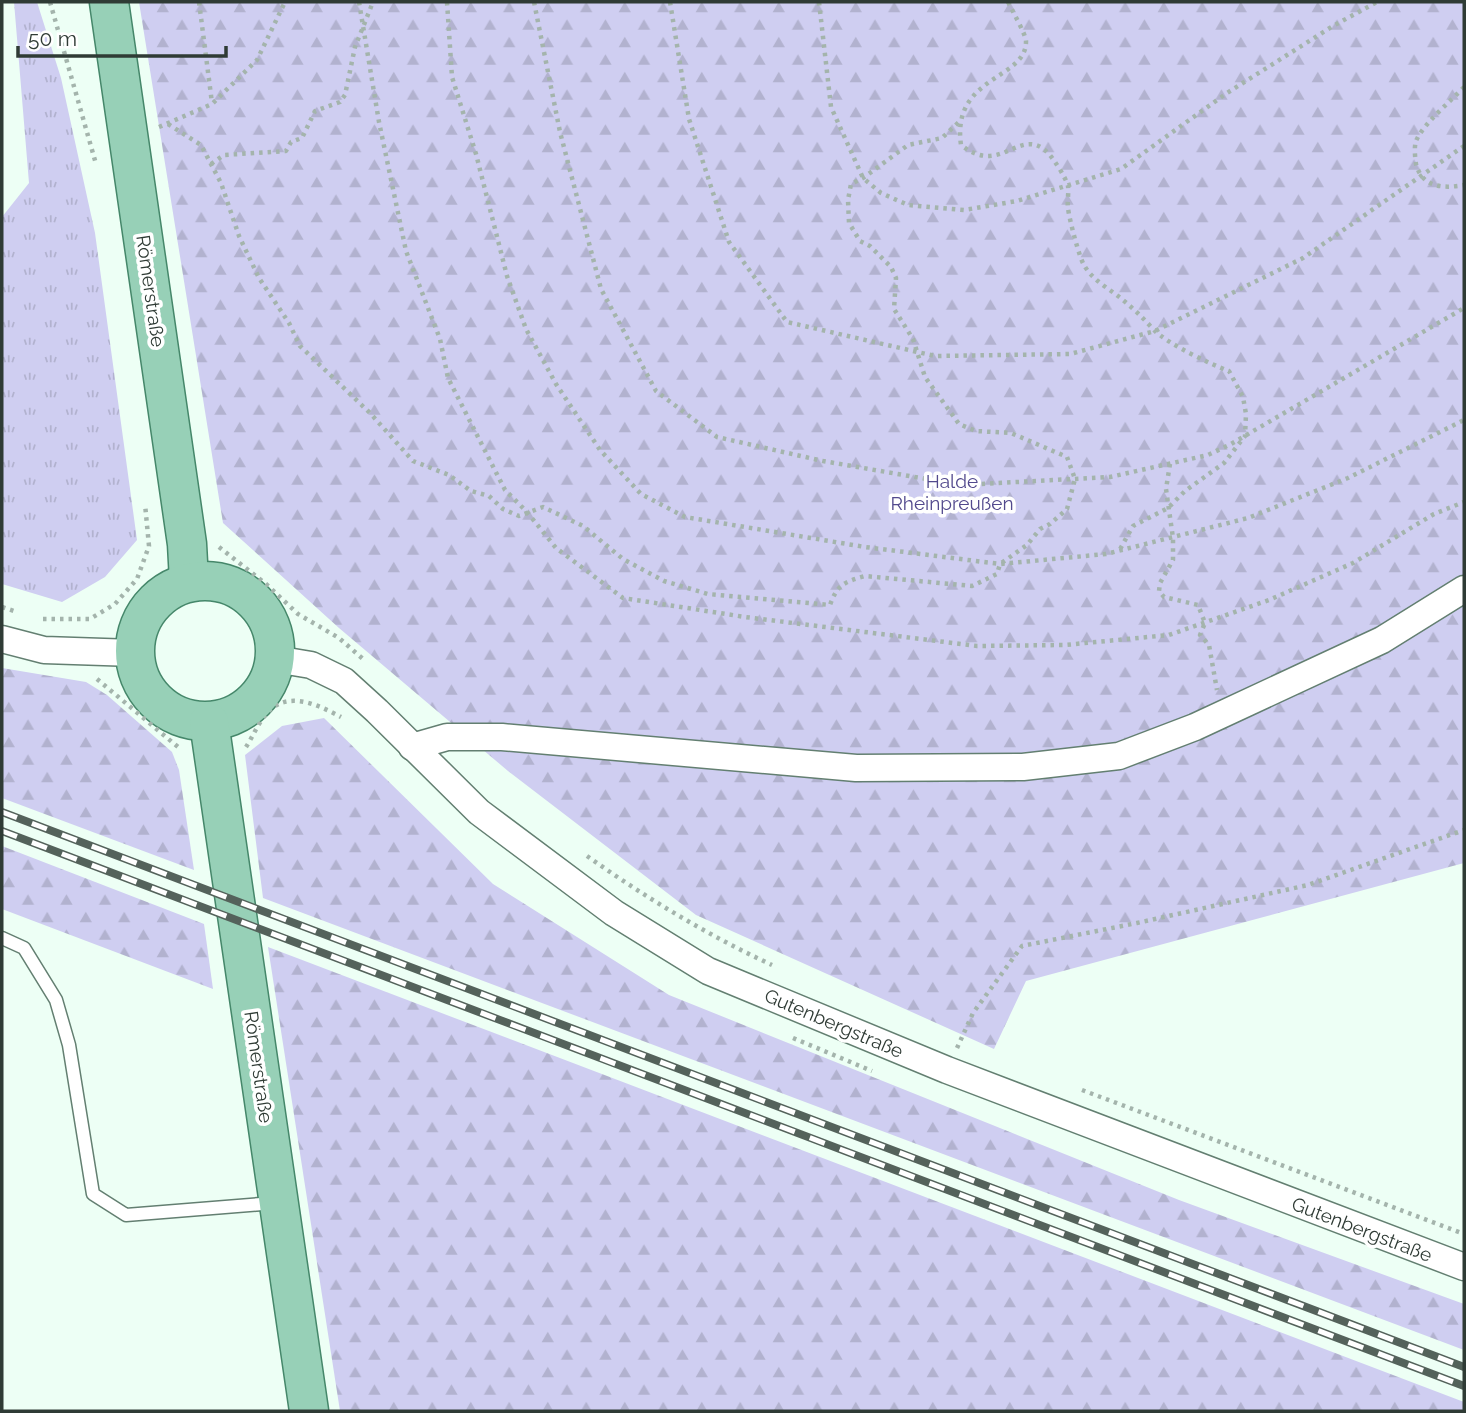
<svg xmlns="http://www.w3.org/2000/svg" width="1466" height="1413" font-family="Raleway,sans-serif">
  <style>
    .grass { fill: url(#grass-tufts) }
    .forest { fill: url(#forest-firs) }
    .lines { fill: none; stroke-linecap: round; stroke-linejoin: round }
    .lane-casing { stroke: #637f71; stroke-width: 15 }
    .street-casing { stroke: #637f71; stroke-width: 29 }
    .primary-casing { stroke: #45876a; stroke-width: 41 }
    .path { stroke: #a4b4ac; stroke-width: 4.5; stroke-dasharray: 3.5 5; stroke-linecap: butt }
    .lane { stroke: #fff; stroke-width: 12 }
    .street { stroke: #fff; stroke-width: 26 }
    .primary { stroke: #97d0b7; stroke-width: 38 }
    .rail-casing { stroke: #54625b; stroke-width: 8 }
    .rail { stroke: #fff; stroke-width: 5; stroke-dasharray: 16; stroke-linecap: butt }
    .labels { text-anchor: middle; stroke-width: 7; stroke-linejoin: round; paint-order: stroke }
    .street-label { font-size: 19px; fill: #2f3b35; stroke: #fff }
    .park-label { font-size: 19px; fill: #52498d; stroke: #fff }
  </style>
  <defs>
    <pattern id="grass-tufts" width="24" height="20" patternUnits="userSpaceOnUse" patternTransform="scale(1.75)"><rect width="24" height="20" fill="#cfcef1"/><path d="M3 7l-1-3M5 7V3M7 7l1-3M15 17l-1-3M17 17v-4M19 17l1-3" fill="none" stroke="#b2b2cf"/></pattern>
    <pattern id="forest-firs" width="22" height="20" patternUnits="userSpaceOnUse" patternTransform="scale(1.75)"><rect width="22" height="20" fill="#cfcef1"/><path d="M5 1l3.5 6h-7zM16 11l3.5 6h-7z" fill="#b2b2cf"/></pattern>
  </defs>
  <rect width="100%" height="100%" fill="#edfff5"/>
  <!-- grass -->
  <polygon class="grass" points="14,2 37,2 61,78 95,233 137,540 105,577 62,602 2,584 2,217 29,183"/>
  <!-- forest -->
  <g class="forest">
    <polygon points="139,2 1464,2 1464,863 1026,981 994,1049 696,915 508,771 339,628 223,523"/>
    <polygon points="2,668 86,682 107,695 172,752 179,770 194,870 2,798"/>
    <polygon points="324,718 493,884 669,995 1179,1200 1464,1304 1464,1350 263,898 245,755 282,726"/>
    <polygon points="2,846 204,924 213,989 2,909"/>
    <polygon points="268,947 1464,1402 1464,1411 340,1411"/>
  </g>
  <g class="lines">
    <!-- lane casing -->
    <g class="lane-casing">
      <polyline id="lane" points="2,938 24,948 56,1000 69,1045 93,1194 126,1215 274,1203"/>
    </g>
    <!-- street casing -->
    <g class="street-casing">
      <g id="street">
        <polyline points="2,639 44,650 134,653"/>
        <polyline points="275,659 311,665 344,681 377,711 479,812 614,913 708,971 947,1070 1464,1267"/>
        <polyline points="412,747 447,737 502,737 856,768 1023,767 1119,756 1195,727 1382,640 1464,589"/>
      </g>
    </g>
    <!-- primary casing -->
    <g class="primary-casing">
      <g id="primary">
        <polyline points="109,2 187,544 189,581"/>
        <circle cx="205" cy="651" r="70"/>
        <polyline points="209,722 309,1411"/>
      </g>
    </g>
    <!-- path -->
    <g class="path">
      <polyline points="50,2 96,164"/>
      <polyline points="199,2 212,103"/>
      <polyline points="359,2 379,122 406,251 440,339 448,378 505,490 527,512 556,548 623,598 745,617 977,646 1065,645 1169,635 1269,600 1353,563 1434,514 1464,502"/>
      <polyline points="447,2 452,77 476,154 507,276 526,329 556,384 600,450 641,494 685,517 865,547 1000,564 1106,554 1248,518 1348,478 1464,420"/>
      <polyline points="534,2 560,132 601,289 656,391 717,437 823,461 961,485 1110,477 1208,455 1231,444 1464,308"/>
      <polyline points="670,2 689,119 729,242 787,322 935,356 1070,354 1155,331 1303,258 1464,146"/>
      <polyline points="819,2 831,107 863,178 881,193 908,205 964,210 1017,201 1121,169 1227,93 1333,26 1377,2"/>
      <path d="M1008,2C1012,10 1026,35 1026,41C1027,80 951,75 961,145C1002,178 1020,123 1049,154C1055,161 1066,178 1068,186C1069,193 1067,201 1068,208C1069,218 1079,257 1084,265C1093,281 1110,289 1123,300C1135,310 1144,319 1154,330C1168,344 1210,364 1229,371L1243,397L1246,414L1245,436L1224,463L1185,491L1168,508L1133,526L1119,551"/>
      <path d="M1464,87C1451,101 1423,124 1416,141C1414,147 1415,157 1416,164C1422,187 1442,189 1464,185"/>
      <path d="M168,124L201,145L221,183L239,236L259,278L289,323L300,346L370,413L413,461L449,475L471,491L489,496L503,509L519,516L543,507L583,526L623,559L664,581L708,594L830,605C837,585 844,582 865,576L972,586L997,574L1000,564L1027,545L1040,529L1050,524L1067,509L1075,479L1067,457L1011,433L976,431L959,424L925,377L913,339L894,309L896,278L891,267L870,246L860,241L849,223L848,200L851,184L863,178L908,145L942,138L961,120"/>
      <polyline points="159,127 212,104 257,60 285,2"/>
      <polyline points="211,164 224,155 286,151 291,142 302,138 315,111 340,102 345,95 355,47 373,2"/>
      <polyline points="1170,464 1166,489 1173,538 1173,560 1160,583 1159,591 1164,597 1198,605 1205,623 1200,635 1209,645 1217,690"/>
      <polyline points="219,547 266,584 298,614 339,638 363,659"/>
      <polyline points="2,607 17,612"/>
      <polyline points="43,619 90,619 115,604 137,579 149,546 145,504"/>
      <polyline points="97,679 178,747"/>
      <path d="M246,747C254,735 260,718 271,709C292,691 322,707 341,717"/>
      <path d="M587,856C645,897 707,935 772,965"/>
      <polyline points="793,1038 872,1071"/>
      <polyline points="957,1048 973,1013 1022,946 1137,923 1308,885 1464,830"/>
      <polyline points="1082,1090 1464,1234"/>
    </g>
    <!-- lane -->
    <use href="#lane" class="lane"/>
    <!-- street -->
    <use href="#street" class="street"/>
    <!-- primary -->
    <use href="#primary" class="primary"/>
    <!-- rail casing -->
    <g class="rail-casing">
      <g id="rail">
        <polyline points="2,812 1464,1367"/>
        <polyline points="2,831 1464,1386"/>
      </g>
    </g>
    <!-- rail -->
    <use href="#rail" class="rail"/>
  </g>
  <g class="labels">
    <!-- street labels -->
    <g class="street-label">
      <text transform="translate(151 291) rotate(82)" y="7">Römerstraße</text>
      <text transform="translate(834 1023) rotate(23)" y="7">Gutenbergstraße</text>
      <text transform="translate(259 1067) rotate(82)" y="7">Römerstraße</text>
      <text transform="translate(1362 1229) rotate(21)" y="7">Gutenbergstraße</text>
    </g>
    <!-- park labels -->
    <g class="park-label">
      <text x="952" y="488">Halde<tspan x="952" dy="22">Rheinpreußen</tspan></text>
    </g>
  </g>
  <!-- border -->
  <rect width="1466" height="1413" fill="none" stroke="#2f3b35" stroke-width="7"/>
  <!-- scale -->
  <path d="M18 46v10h208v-10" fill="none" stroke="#2f3b35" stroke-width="3.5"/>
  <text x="28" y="46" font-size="21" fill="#2f3b35" stroke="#ffffff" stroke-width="5" paint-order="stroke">50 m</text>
</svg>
